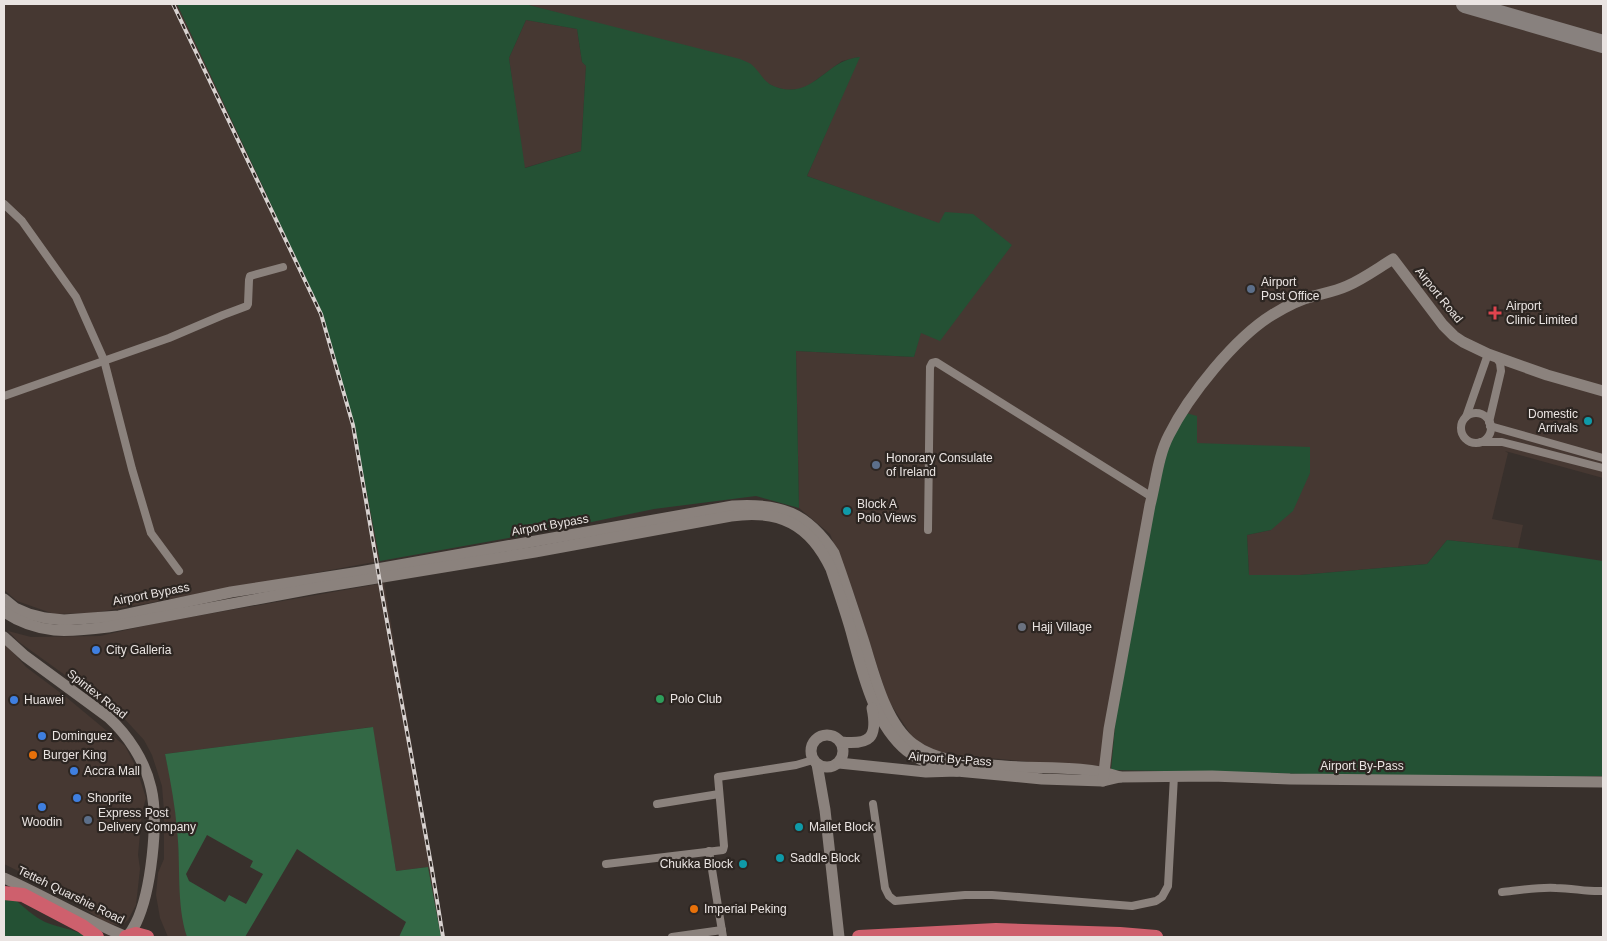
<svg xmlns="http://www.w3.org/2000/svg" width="1607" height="941" font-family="Arial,sans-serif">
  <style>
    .built { fill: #463832 }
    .green { fill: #245134; fill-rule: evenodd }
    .forest { fill: #336845; fill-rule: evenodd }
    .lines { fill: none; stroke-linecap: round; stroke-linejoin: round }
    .taxiway { stroke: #88817e; stroke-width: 18 }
    .street { stroke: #8b827d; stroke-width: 8 }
    .secondary { stroke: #8b827d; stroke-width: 11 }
    .highway { stroke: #ce606d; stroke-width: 14 }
    .rail-casing { stroke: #d8d2d0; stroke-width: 4 }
    .rail { stroke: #2d2622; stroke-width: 2; stroke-dasharray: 5.5; stroke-linecap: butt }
    .service-dot { fill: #5c6f8a; stroke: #2d2622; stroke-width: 2 }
    .health-dot { fill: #e0444e; stroke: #2d2622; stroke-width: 2 }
    .culture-dot { fill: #0f9aa8; stroke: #2d2622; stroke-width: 2 }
    .worship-dot { fill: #6b7280; stroke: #2d2622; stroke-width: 2 }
    .shop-dot { fill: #3f7fe0; stroke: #2d2622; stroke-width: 2 }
    .leisure-dot { fill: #2e9e5b; stroke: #2d2622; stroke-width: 2 }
    .food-dot { fill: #e8710a; stroke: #2d2622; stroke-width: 2 }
    .labels { text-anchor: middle; stroke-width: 4.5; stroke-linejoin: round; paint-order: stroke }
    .poi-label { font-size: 12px; fill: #eae4e2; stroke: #2d2622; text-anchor: start }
    .street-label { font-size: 12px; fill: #eae4e2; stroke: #2d2622 }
  </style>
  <rect width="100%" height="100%" fill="#38302c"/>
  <!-- built -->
  <g class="built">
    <polygon points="4,4 177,4 265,191 328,333 361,463 380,561 94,613 54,614 17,601 4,590"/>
    <polygon points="525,4 1603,4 1603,478 1505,451 1508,453 1492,519 1523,525 1518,548 1447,540 1427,564 1300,575 1249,575 1247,535 1271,530 1197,443 1197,416 1121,661 1111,770 939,753 913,738 888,700 854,594 830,534 799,508 796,351 914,357 939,224 807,176 859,57 842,61 808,86 799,89 786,90 775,87 765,82 751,65"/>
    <polygon points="526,20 577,29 582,62 586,66 581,151 524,168 509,58"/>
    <polygon points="384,583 445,937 441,937 428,867 396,871 372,727 165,754 173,790 178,831 181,904 187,937 168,937 160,918 156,895 158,873 164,859 164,811 162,786 152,755 144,740 122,716 19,642 8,631 31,637 100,636 157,623"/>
    <polygon points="4,642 26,667 66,697 125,746 136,767 146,798 142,812 138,855 140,869 136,905 128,920 121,926 106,923 82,907 71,897 4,864"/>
  </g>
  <!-- green -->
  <g class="green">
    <path d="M177,4H525L740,59C744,61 748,62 751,64C761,72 763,83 776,87C814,100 826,59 860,57L807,176L939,223L945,212L973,214L1012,245L940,341L921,333L914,357L796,351L799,508L756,496L654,509L553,530L380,561L361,463L328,333L265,191ZM526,20L577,29L582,62L586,66L581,151L525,168L509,58Z"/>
    <polygon points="1186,413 1197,416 1197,443 1310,447 1310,473 1293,511 1271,530 1247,535 1249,575 1300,575 1427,564 1447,540 1518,548 1603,561 1603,776 1514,778 1111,770 1121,661 1157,479 1174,433"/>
    <path d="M13,898C23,906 34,917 45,922C59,928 75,929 87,937H4V899Z"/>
  </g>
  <!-- forest -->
  <path class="forest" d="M373,727L396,871L428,867L441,937H399L406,922L297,849L245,937H187C176,904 181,865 177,830C175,804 170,779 165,754ZM207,835L253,861L250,867L263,874L246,904L229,895L225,902L189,881L186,874Z"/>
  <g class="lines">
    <!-- taxiway -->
    <polyline class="taxiway" points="1465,4 1603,44"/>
    <!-- street -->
    <g class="street">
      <polyline points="4,204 22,221 76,297 104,360 132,469 151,533 179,571"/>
      <polyline points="4,396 169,338 223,315 247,306 248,304 249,280 250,276 283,267"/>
      <circle cx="1476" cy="428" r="15"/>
      <polyline points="1466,417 1488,354"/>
      <polyline points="1489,422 1501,371 1500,363 1496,357"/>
      <polyline points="1490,426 1603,458"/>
      <polyline points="1481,442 1502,442 1603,468"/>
      <polyline points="928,530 930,367 932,363 936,362 1152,497"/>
      <polyline points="657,804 719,794"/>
      <polyline points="873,804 885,888 889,896 895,901 965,895 992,895 1132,906 1156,901 1162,897 1168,886 1174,776"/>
      <polyline points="709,851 723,937"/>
      <polyline points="606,864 723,850 724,846 718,777 796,765 813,760"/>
      <path d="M1502,892C1520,890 1538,887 1556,888C1573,888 1587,892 1603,891"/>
      <polyline points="672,937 722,930"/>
    </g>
    <!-- secondary -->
    <g class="secondary">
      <path d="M4,599L15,608L29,614L45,618L64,620L119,616L231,592L360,572L733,506C780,503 807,512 834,553C844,581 853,608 862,636C873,669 884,722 913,744C938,763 974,764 1004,766C1042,769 1083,765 1120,777"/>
      <path d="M4,612C39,635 68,632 108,627L316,588L535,552L731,516C779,509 810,524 831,569C838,590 845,610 851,631C862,671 873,723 907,751C921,762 939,768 957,771"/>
      <path d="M4,637L25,656L108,717C128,735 145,761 151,788C159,821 151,892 136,923C134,927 131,932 128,936"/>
      <circle cx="827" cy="751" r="16"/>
      <path d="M841,742C870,745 878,738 872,708"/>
      <polyline points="839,763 926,772 957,771 1042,779 1103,781 1120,777 1212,776 1290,779 1603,782"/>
      <polyline points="817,764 825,810 839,937"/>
      <path d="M1103,781L1109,729L1150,505C1156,482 1158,456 1169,435C1189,395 1235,338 1272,315C1285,307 1300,299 1314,296C1325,293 1336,291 1347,286C1363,279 1378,268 1393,259L1443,325L1454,336L1463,342L1488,354L1547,375L1603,391"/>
      <path d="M4,878C45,896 84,920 127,937"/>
    </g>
    <!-- highway -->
    <g class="highway">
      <polyline points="4,893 23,895 82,926 97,937"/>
      <polyline points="126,937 136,934 147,937"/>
      <polyline points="859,937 996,930 1120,934 1156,937"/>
    </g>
    <!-- rail casing -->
    <g class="rail-casing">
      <polyline id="rail" points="173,4 321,314 353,425 382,594 432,870 443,937"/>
    </g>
    <!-- rail -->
    <use href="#rail" class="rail"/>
  </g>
  <!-- markers -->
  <g class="service-dot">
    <circle cx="1251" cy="289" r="5"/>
    <circle cx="876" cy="465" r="5"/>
    <circle cx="88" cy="820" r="5"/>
  </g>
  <path class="health-dot" d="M1492.5 305.5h5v5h5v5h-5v5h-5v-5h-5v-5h5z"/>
  <g class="culture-dot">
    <circle cx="1588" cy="421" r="5"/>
    <circle cx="847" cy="511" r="5"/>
    <circle cx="799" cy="827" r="5"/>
    <circle cx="780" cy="858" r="5"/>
    <circle cx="743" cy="864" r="5"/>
  </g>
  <circle class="worship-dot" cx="1022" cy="627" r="5"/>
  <g class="shop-dot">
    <circle cx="96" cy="650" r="5"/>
    <circle cx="14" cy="700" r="5"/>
    <circle cx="42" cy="736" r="5"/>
    <circle cx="74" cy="771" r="5"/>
    <circle cx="77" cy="798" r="5"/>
    <circle cx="42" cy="807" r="5"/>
  </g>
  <circle class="leisure-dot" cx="660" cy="699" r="5"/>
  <g class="food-dot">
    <circle cx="33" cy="755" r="5"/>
    <circle cx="694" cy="909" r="5"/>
  </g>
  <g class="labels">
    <!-- poi labels -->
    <g class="poi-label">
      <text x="1261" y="286">Airport<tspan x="1261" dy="14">Post Office</tspan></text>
      <text x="1506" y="310">Airport<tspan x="1506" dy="14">Clinic Limited</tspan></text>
      <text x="1578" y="418" text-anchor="end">Domestic<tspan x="1578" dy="14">Arrivals</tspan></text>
      <text x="886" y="462">Honorary Consulate<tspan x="886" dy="14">of Ireland</tspan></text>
      <text x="857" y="508">Block A<tspan x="857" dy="14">Polo Views</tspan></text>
      <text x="1032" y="631">Hajj Village</text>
      <text x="106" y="654">City Galleria</text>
      <text x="670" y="703">Polo Club</text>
      <text x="24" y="704">Huawei</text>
      <text x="52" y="740">Dominguez</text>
      <text x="43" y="759">Burger King</text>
      <text x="84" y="775">Accra Mall</text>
      <text x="87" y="802">Shoprite</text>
      <text x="98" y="817">Express Post<tspan x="98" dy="14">Delivery Company</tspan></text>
      <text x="42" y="826" text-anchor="middle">Woodin</text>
      <text x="809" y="831">Mallet Block</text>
      <text x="790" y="862">Saddle Block</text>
      <text x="733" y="868" text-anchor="end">Chukka Block</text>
      <text x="704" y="913">Imperial Peking</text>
    </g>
    <!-- street labels -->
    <g class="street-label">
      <text transform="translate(1439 295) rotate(51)" y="4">Airport Road</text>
      <text transform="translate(550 525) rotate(-10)" y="4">Airport Bypass</text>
      <text transform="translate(151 594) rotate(-11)" y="4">Airport Bypass</text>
      <text transform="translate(97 694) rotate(38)" y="4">Spintex Road</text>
      <text transform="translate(950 759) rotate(4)" y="4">Airport By-Pass</text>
      <text x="1362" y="770">Airport By-Pass</text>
      <text transform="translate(71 895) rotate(26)" y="4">Tetteh Quarshie Road</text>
    </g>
  </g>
  <!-- border -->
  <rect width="1607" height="941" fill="none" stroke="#eae4e2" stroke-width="10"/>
</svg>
